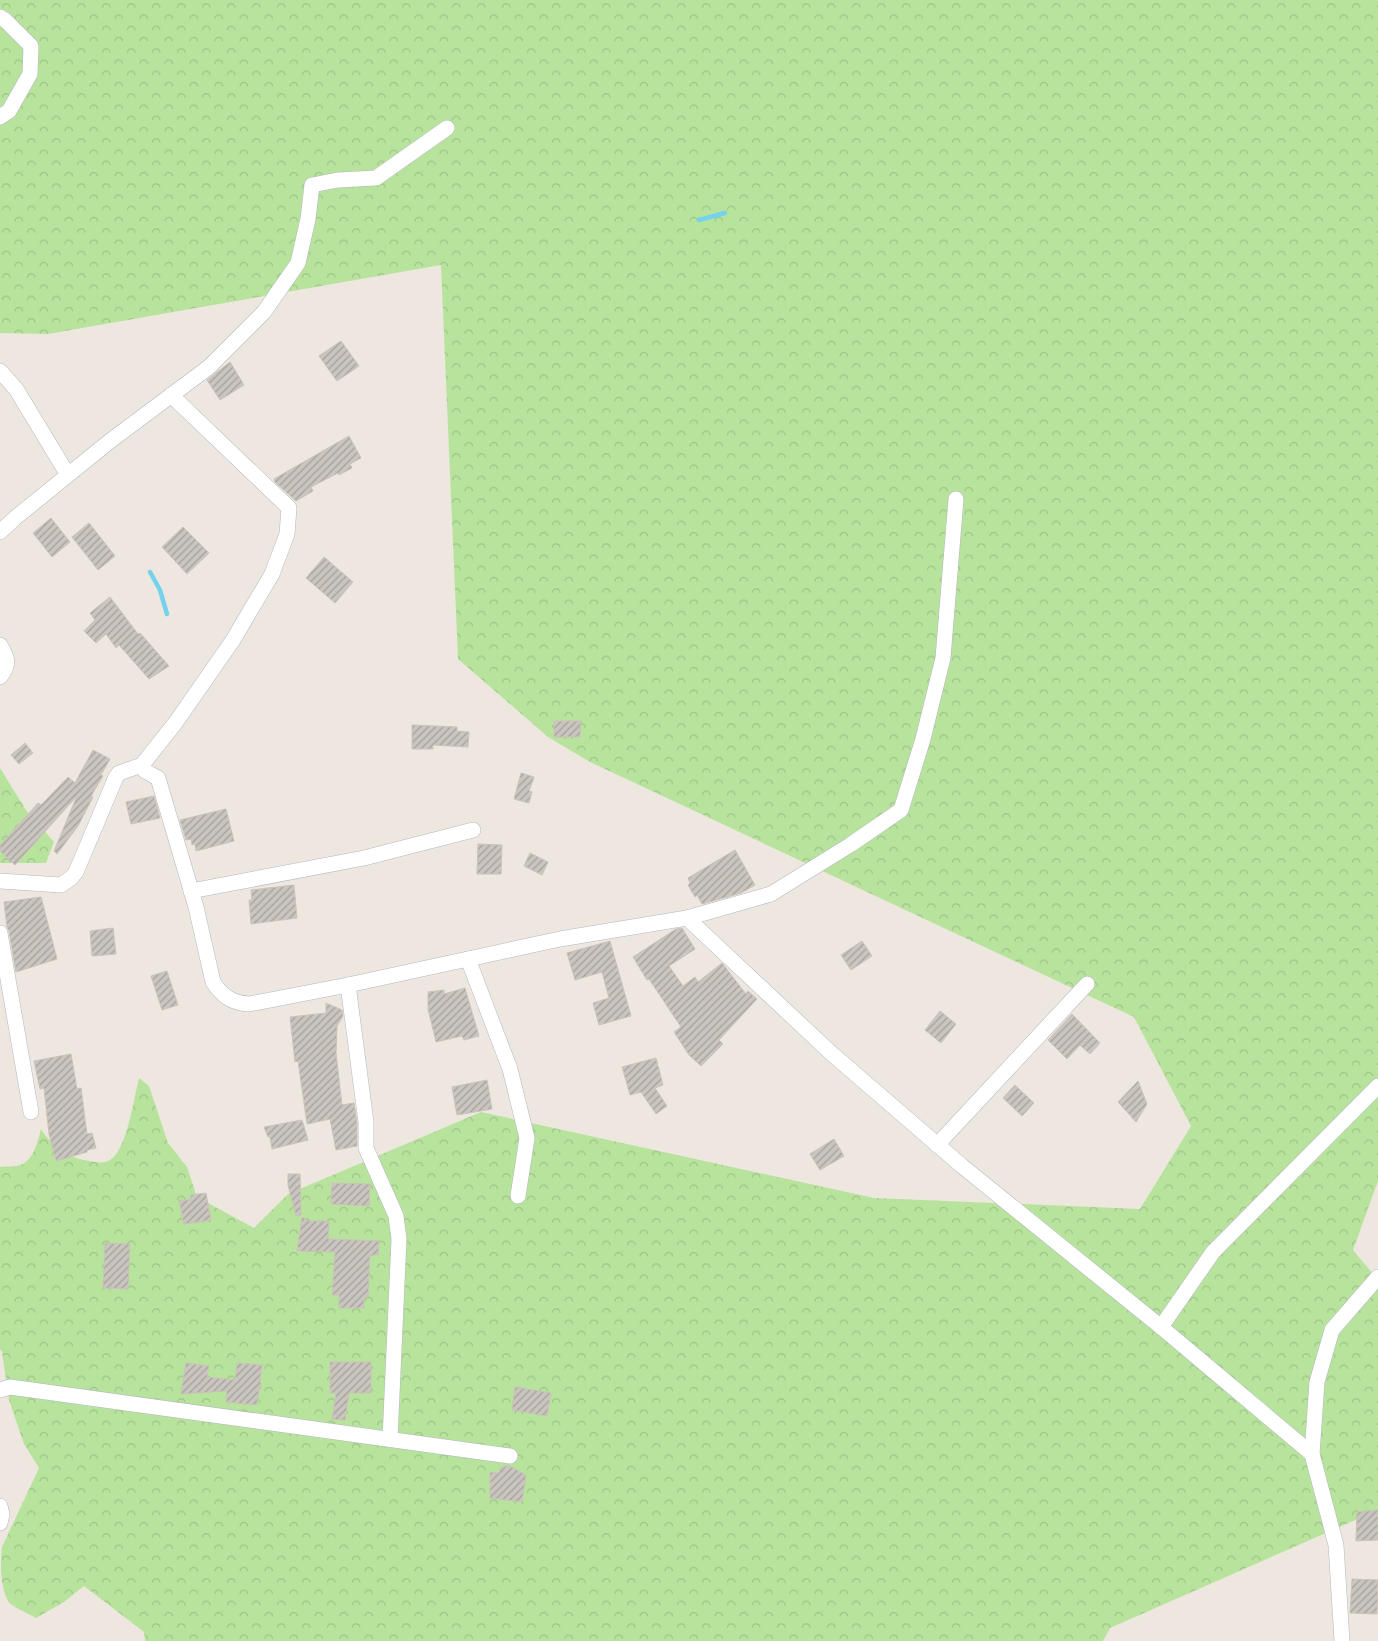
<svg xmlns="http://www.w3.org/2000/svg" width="1378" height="1641" font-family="Helvetica,sans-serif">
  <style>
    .forest { fill: url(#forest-crowns) }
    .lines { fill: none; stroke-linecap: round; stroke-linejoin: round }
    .stream { stroke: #75d2ed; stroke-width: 4.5 }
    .building { fill: url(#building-hatch); stroke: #cac3b9 }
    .street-casing { stroke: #b3b6c0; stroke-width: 16 }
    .street { stroke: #fff; stroke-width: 15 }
  </style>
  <defs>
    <pattern id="forest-crowns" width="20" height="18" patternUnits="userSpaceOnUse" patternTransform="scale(1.25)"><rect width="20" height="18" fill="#b8e39d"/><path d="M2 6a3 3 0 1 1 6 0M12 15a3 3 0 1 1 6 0" fill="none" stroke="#9ec388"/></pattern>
    <pattern id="building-hatch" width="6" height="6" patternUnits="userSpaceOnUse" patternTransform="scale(1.25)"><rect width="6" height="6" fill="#cac5be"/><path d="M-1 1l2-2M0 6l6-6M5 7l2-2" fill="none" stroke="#a4a09b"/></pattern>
  </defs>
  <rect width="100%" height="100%" fill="#eee7e0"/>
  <!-- forest -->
  <g class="forest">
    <path d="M0,0H1378V1181L1353,1250L1378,1280V1510L1110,1628L1103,1641H145L144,1632L84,1586L64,1602L36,1618C28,1613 18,1610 11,1604C0,1594 0,1562 2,1547L39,1468L24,1444L9,1400L2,1352L0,1349V1167C6,1166 15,1167 21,1165C34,1159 38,1141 41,1129C50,1144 67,1157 84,1160C92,1161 102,1165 110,1160C127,1150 134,1097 139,1078L149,1086L168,1143L187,1167L197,1197L254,1228L288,1194L481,1112L874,1198L1140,1209L1191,1126L1134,1017L590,762L548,737L458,659L441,265L48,334L0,333Z"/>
    <polygon points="0,768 26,810 54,842 46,863 0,863"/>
  </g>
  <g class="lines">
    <!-- stream -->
    <g class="stream">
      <polyline points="699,220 725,213"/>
      <polyline points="150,572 160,590 167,614"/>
    </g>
  </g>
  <!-- building -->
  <g class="building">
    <polygon points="341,341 359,366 337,381 319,356"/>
    <polygon points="230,362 244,385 220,400 207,380"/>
    <polygon points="349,436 361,458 350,464 352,468 339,475 338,473 311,487 313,491 296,501 275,482 274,479"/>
    <polygon points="51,518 70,542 52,557 33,533"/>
    <polygon points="89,523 115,556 98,570 72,537"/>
    <polygon points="183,527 209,553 187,574 162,547"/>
    <polygon points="324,557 353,582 335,603 306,578"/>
    <polygon points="110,597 138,634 140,633 169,666 149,679 119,645 116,648 106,634 96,643 84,631 95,620 90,613"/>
    <polygon points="554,721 581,721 580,737 554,737"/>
    <polygon points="412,725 457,727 457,731 469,732 468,747 433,745 433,749 412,749"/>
    <polygon points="25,743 33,753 19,764 11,755"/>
    <polygon points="93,750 110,759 101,775 103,776 91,796 93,797 78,826 57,854 54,851 77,796 15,865 0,851 0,845 38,803 41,805 68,777 75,783"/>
    <polygon points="521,773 534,777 529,791 532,792 529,803 514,799"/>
    <polygon points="154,796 160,818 131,824 126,802"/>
    <polygon points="226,809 234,841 196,851 195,844 192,845 191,839 186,840 180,820"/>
    <polygon points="478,844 502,845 501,874 477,874"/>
    <polygon points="735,850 755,885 741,893 702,904 697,895 695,897 688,885 690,883 688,878"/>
    <polygon points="530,853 548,862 542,875 524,866"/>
    <polygon points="294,885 297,918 251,924 249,900 252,900 251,890"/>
    <polygon points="41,897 57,959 16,972 9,931 7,927 4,902"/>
    <polygon points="113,928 116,954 92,956 90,931"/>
    <polygon points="682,928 695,949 669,966 683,986 695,977 698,982 722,963 746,994 748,991 757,999 719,1040 723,1044 701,1066 689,1055 674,1032 681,1027 649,979 647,980 633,957 676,929"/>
    <polygon points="610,941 631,1016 599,1025 593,1003 609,998 602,972 575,980 567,953"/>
    <polygon points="862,941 872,956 851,970 841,955"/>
    <polygon points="167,971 178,1005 162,1010 151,976"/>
    <polygon points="465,988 479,1036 464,1040 462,1036 436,1042 428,1009 428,992 444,990 444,994"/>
    <polygon points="326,1003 342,1010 343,1016 337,1026 336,1053 342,1105 354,1103 357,1123 357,1146 336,1150 330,1119 307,1124 298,1061 295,1062 290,1017 326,1013"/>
    <polygon points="940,1011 956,1024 941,1043 925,1030"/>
    <polygon points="1072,1014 1100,1043 1090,1054 1080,1045 1067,1059 1048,1040"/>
    <polygon points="71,1054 77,1089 81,1088 87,1134 92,1133 96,1148 87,1150 87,1152 56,1161 49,1134 44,1088 40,1089 34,1061"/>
    <polygon points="656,1058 663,1085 655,1088 667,1106 656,1114 641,1092 630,1095 622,1067"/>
    <polygon points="487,1080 492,1109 457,1115 452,1087"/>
    <polygon points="1138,1081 1147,1104 1136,1122 1118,1102"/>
    <polygon points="1015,1085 1034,1103 1022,1116 1003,1098"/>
    <polygon points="302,1120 308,1140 272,1149 270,1137 268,1137 264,1127"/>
    <polygon points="834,1139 844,1156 820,1170 810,1154"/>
    <polygon points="288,1174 300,1174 301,1215 296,1216 288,1185"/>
    <polygon points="332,1183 370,1184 369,1206 331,1204"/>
    <polygon points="206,1193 211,1220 184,1224 179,1200 190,1200 191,1195"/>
    <polygon points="302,1217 309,1221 329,1221 328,1239 379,1241 378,1255 370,1255 368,1297 364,1297 364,1308 339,1308 339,1295 332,1295 335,1252 297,1251"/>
    <polygon points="105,1243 130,1244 128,1289 103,1288"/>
    <polygon points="330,1362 371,1362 371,1393 349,1393 345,1420 332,1419 336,1393 330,1393"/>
    <polygon points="186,1363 209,1366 207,1377 235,1380 237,1363 262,1365 260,1382 261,1383 261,1389 259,1389 257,1405 226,1402 227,1391 181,1394"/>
    <polygon points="515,1387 551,1393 547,1416 512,1410"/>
    <polygon points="510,1466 526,1475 522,1502 490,1498 490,1472 499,1473 500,1468"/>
    <polygon points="1378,1510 1378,1540 1356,1541 1357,1512"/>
    <polygon points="1352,1579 1378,1580 1377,1614 1350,1613"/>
  </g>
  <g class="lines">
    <!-- street casing -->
    <g class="street-casing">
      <g id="street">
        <polyline points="0,17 5,20 31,46 30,74 9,111 0,117"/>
        <polyline points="0,371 16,389 68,475"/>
        <polyline points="0,532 15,518 110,441 209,367 264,312 298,263 308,219 312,185 338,180 376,178 447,128"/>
        <path d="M0,645C8,658 10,665 0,677"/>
        <path d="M142,765L145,771L158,778L196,907L213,982C222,996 232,1003 249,1004L348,985L560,939L687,918L771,894L850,845L901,810L923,739L943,658L956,499"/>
        <polyline points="0,881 61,885 71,878 76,872 116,777 119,773 142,765 176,722 233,640 272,574 287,534 289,508 171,395"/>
        <polyline points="191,891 364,858 473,830"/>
        <polyline points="687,918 831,1053 962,1166 1161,1327 1312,1454"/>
        <polyline points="0,933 31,1112"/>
        <polyline points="468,959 510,1069 527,1138 518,1196"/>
        <polyline points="348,985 366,1122 366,1148 396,1216 399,1239 390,1439"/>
        <polyline points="937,1145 1087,984"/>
        <polyline points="1161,1327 1213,1252 1378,1086"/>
        <polyline points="0,1390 10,1387 510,1456"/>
        <polyline points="0,1506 2,1514 0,1523"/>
        <polyline points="1342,1641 1336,1545 1312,1454 1317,1382 1332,1330 1378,1277"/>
      </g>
    </g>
    <!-- street -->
    <use href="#street" class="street"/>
  </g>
</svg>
